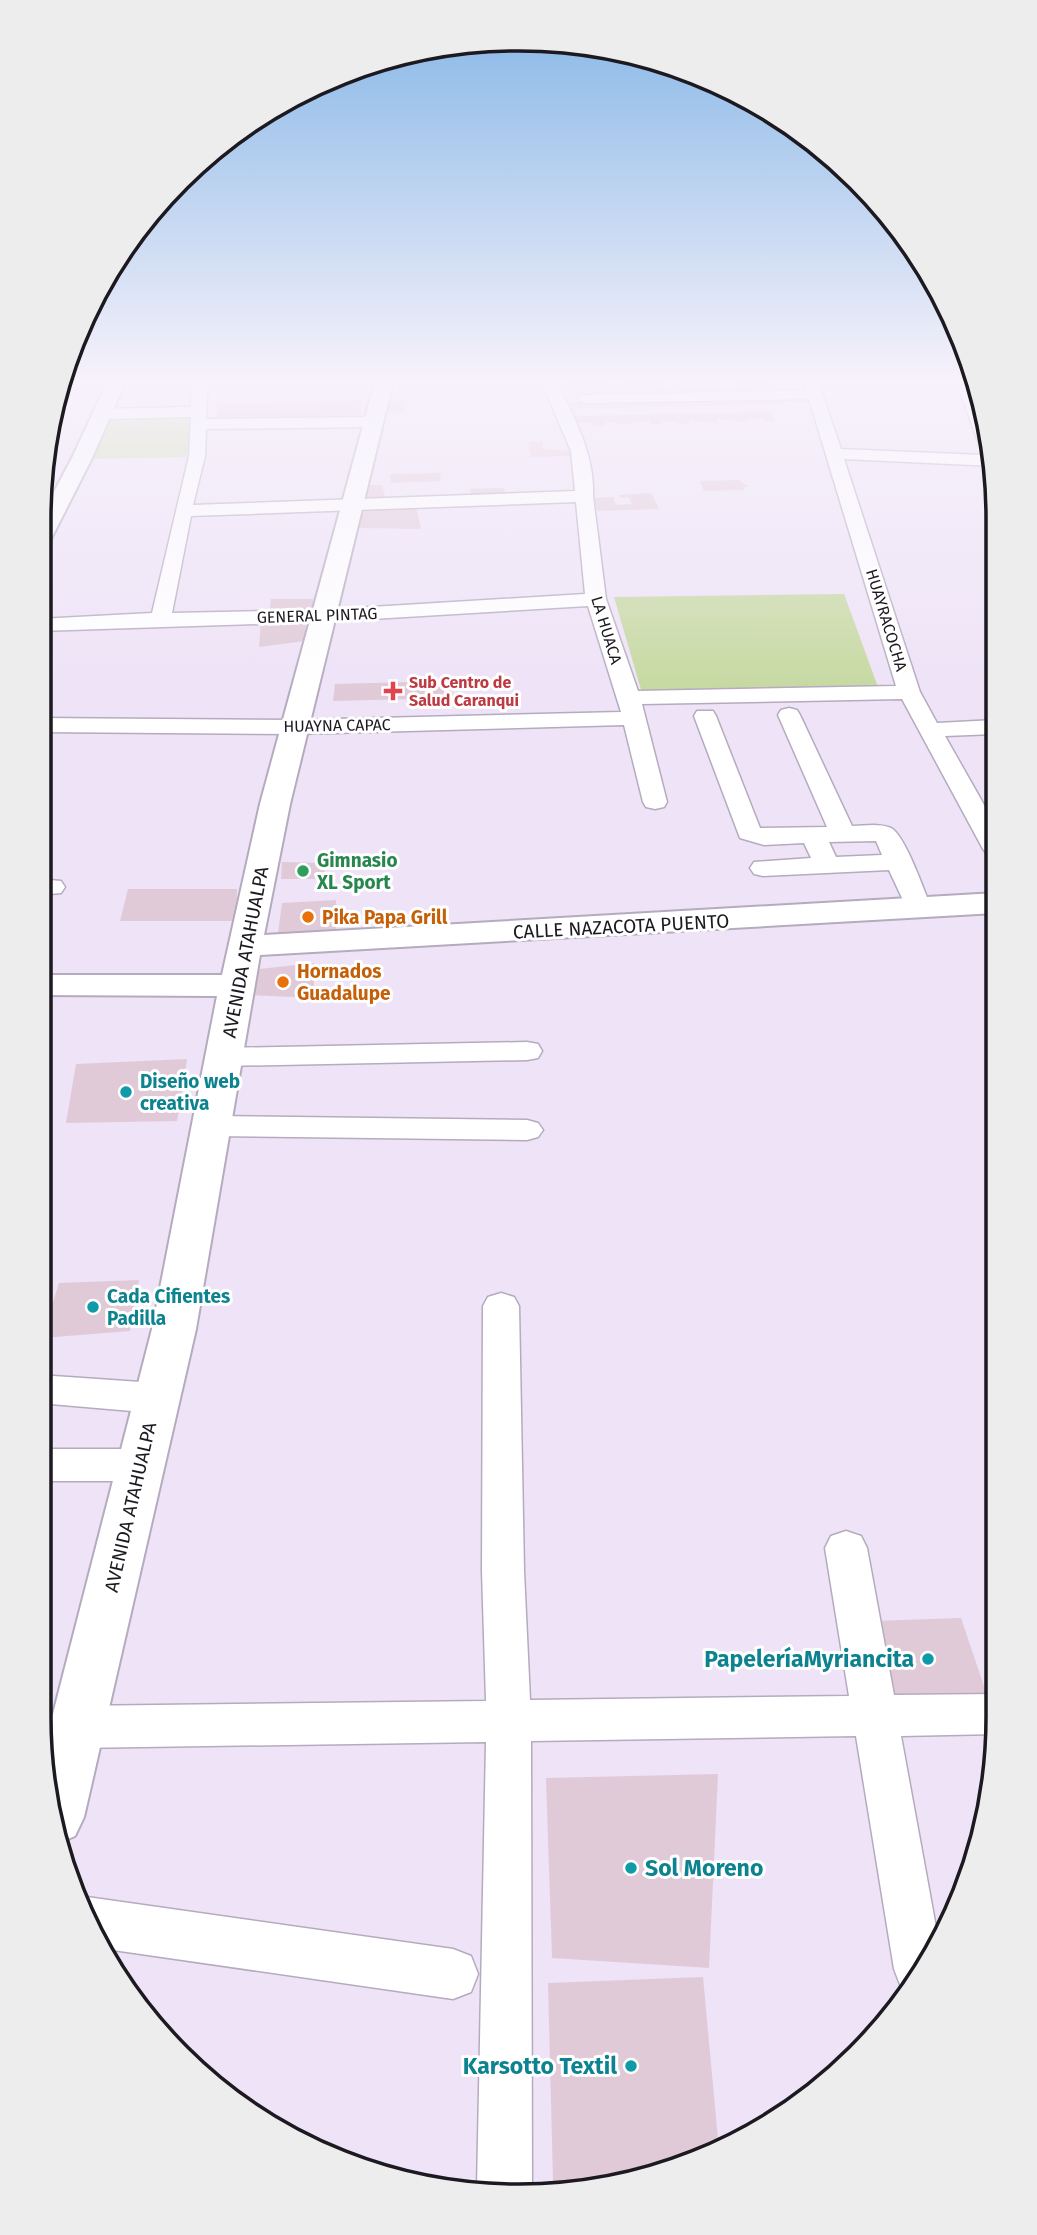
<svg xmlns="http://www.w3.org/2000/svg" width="1037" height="2235" font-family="'Fira Sans',sans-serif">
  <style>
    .green { fill: #c6d9a1 }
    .building { fill: #e0cad8 }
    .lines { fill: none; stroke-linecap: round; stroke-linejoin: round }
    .street-casing { stroke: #b5abbe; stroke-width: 3 }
    .secondary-casing { stroke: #b5abbe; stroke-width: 4 }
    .street { fill: #fff; fill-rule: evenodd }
    .secondary { fill: #fff; fill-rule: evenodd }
    .health-dot { fill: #e0444e; stroke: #fff; stroke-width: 2.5 }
    .leisure-dot { fill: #2e9e5b; stroke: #fff; stroke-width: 2.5 }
    .food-dot { fill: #e8710a; stroke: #fff; stroke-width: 2.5 }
    .culture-dot { fill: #0f9aa8; stroke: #fff; stroke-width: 2.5 }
    .labels { text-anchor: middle; stroke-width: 6; stroke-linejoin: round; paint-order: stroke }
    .far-street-label { font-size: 16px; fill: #1d1920; stroke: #fff }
    .far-health-label { font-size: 16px; font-weight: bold; fill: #be3a42; stroke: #fff; text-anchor: start }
    .leisure-label { font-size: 19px; font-weight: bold; fill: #27864d; stroke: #fff; text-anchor: start }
    .food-label { font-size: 19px; font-weight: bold; fill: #c56008; stroke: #fff; text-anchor: start }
    .street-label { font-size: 19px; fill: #1d1920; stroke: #fff }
    .culture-label { font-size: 19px; font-weight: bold; fill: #0d838f; stroke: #fff; text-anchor: start }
    .near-culture-label { font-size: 23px; font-weight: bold; fill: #0d838f; stroke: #fff; text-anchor: end }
    .rim { fill: none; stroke: #1d1920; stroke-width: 3.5 }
  </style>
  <rect width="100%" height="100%" fill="#eee3f7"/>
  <!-- green -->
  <g class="green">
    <polygon points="198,412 186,457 90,459 107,414"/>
    <polygon points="844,594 878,687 642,693 614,597"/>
  </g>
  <!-- building -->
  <g class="building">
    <polygon points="634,378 662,380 666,382 671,392 630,394 625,381 634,380"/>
    <polygon points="686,378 715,378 724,391 721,391 722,393 683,393 677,380"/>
    <polygon points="768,378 778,389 775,389 776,392 737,392 730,379"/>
    <polygon points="579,380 608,381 611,383 615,393 612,393 613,395 574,395 570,382"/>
    <polygon points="782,399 785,404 572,409 570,402"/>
    <polygon points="362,400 360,415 218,419 217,416 218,404"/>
    <polygon points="386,401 405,401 403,413 383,412"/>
    <polygon points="769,412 775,421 764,421 762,418 745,419 747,422 717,419 719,423 689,420 690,423 679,424 678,421 661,421 662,424 651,425 650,421 632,422 633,425 604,422 605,426 594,426 593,423 577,423 574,416"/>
    <polygon points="528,442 542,442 543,449 571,451 572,456 531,457"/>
    <polygon points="440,473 441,481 391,483 390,474"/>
    <polygon points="739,480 748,487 743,487 744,490 704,491 700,481"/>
    <polygon points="365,485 382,485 386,501 360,503"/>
    <polygon points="504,488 506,496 472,498 470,489"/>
    <polygon points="651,493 659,509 598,511 593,498 613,497 616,505 632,504 628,497 620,498 619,495"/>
    <polygon points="416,507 421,529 358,528 364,509"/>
    <polygon points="271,599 313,599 313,615 269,615"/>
    <polygon points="261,620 306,620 305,641 259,647"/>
    <polygon points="449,681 455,698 333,701 335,684"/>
    <polygon points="282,862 325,863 324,879 281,879"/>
    <polygon points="128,889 237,889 236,921 120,921"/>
    <polygon points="336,900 336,932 278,933 282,903"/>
    <polygon points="314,963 314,998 246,995 259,969"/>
    <polygon points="187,1059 177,1121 66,1123 76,1064"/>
    <polygon points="139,1280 130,1331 42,1338 59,1283"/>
    <polygon points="961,1618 988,1698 892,1701 871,1621"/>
    <polygon points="718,1774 709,1968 552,1958 546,1778"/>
    <polygon points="703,1977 719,2150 672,2171 623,2183 553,2181 548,1983"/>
  </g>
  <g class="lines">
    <!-- street casing -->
    <g class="street-casing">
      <g id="street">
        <path d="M192,378H208L206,419L372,417L380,422L372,427L206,429L205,456L193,505L575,491L571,451L540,378H555C573,416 595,453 593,496L606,599L638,691L896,686L809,399L586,403L580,401L578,398L580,395L806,390L803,378H817L841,449L983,455L955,378H970C981,405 994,437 994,466L844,459L920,692L937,723L995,720V734L945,736L996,826V857L987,854L983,849L902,699L642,704L667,802L664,807L655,809L646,807L643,802L624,725L296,734L39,732V718L296,720L621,712L588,606L322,622L39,631V619L152,613L189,456L191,417L103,419L95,414L103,409L191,407ZM576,502L585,594L322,610L172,613L191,516Z"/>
        <path d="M789,708L797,710L800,715L852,826C864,826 879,823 891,828C905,835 924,891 931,907L927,913L918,915L909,913L889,870L763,876L754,874L750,868L754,862L811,858L804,843L764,845L740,838L694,716L697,711H713L716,716L760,828L827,827L778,715L781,710ZM876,841L882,855L836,857L829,842Z"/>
        <polygon points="39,879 61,881 65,887 61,893 39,895"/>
        <polygon points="527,1042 538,1044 542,1051 538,1058 527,1060 224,1066 213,1064 209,1057 213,1050 224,1048"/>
        <polygon points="211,1116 527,1120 538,1123 543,1130 538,1137 527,1140 211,1136 200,1133 195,1126 200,1119"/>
        <polygon points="501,1293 514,1297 519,1306 524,1571 530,1700 849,1696 825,1548 831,1536 846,1531 861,1536 867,1548 894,1695 998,1694 997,1734 901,1736 938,1938 907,1989 901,1987 894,1969 856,1736 531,1741 532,2191 477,2189 486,1742 76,1748 60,1742 54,1727 60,1712 76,1706 486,1701 482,1571 483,1306 488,1297"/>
        <polygon points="39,1375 155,1383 168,1388 174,1398 168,1408 155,1413 39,1403"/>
        <polygon points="39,1449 141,1449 155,1454 161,1465 155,1476 141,1481 39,1481"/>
        <polygon points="87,1897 453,1949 471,1956 478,1974 471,1992 453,1999 99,1948 78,1901"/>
      </g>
    </g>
    <!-- secondary casing -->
    <g class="secondary-casing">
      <g id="secondary">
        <polygon points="109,378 127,378 92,458 50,541 47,546 39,548 39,520 72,458"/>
        <polygon points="376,378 394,378 290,804 264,935 996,893 996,913 260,955 196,1329 84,1817 75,1836 59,1843 44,1749 152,1329 217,996 39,995 39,975 222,975 260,804"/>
      </g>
    </g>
    <!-- street -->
    <use href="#street" class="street"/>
    <!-- secondary -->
    <use href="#secondary" class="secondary"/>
  </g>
  <!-- sky -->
  <linearGradient id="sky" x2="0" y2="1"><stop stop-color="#83b5e6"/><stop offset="0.55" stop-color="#f7f2fb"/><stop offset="1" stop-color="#f7f2fb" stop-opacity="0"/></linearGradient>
  <rect width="1037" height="691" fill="url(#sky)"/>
  <!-- markers -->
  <path class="health-dot" d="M389.5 680.5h7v7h7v7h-7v7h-7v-7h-7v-7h7z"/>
  <circle class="leisure-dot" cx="303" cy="871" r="7"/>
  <g class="food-dot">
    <circle cx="308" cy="917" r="7"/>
    <circle cx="283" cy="982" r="7"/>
  </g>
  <g class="culture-dot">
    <circle cx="126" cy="1092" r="7"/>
    <circle cx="93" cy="1307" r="7"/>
    <circle cx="928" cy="1659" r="7"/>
    <circle cx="631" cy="1868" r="7"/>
    <circle cx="631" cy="2066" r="7"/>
  </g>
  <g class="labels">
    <!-- far-street labels -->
    <g class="far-street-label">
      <text transform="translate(317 615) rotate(-2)" y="6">GENERAL PINTAG</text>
      <text transform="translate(887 620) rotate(73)" y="6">HUAYRACOCHA</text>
      <text transform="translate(607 630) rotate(73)" y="6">LA HUACA</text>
      <text transform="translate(337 725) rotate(-1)" y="6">HUAYNA CAPAC</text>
    </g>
    <!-- far-health labels -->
    <g class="far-health-label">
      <text x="409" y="688">Sub Centro de<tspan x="409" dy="18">Salud Caranqui</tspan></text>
    </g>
    <!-- leisure labels -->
    <g class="leisure-label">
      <text x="317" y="867">Gimnasio<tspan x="317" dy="22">XL Sport</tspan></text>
    </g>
    <!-- food labels -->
    <g class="food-label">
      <text x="322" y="924">Pika Papa Grill</text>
      <text x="297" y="978">Hornados<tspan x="297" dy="22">Guadalupe</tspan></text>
    </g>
    <!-- street labels -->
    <g class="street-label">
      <text transform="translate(621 926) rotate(-3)" y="7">CALLE NAZACOTA PUENTO</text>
      <text transform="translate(245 952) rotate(-79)" y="7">AVENIDA ATAHUALPA</text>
      <text transform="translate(130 1507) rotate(-77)" y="7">AVENIDA ATAHUALPA</text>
    </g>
    <!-- culture labels -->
    <g class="culture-label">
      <text x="140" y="1088">Diseño web<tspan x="140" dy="22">creativa</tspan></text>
      <text x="107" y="1303">Cada Cifientes<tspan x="107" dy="22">Padilla</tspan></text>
    </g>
    <!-- near-culture labels -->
    <g class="near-culture-label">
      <text x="914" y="1667">PapeleríaMyriancita</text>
      <text x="645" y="1876" text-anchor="start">Sol Moreno</text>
      <text x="617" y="2074">Karsotto Textil</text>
    </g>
  </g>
  <!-- crop -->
  <path d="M0 0H1037V2235H0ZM518 51H519A467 467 0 0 1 986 518V1717A467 467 0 0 1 519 2184H518A467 467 0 0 1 51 1717V518A467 467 0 0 1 518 51Z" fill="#ededed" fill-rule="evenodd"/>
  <path class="rim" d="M518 51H519A467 467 0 0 1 986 518V1717A467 467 0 0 1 519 2184H518A467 467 0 0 1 51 1717V518A467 467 0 0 1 518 51Z"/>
</svg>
